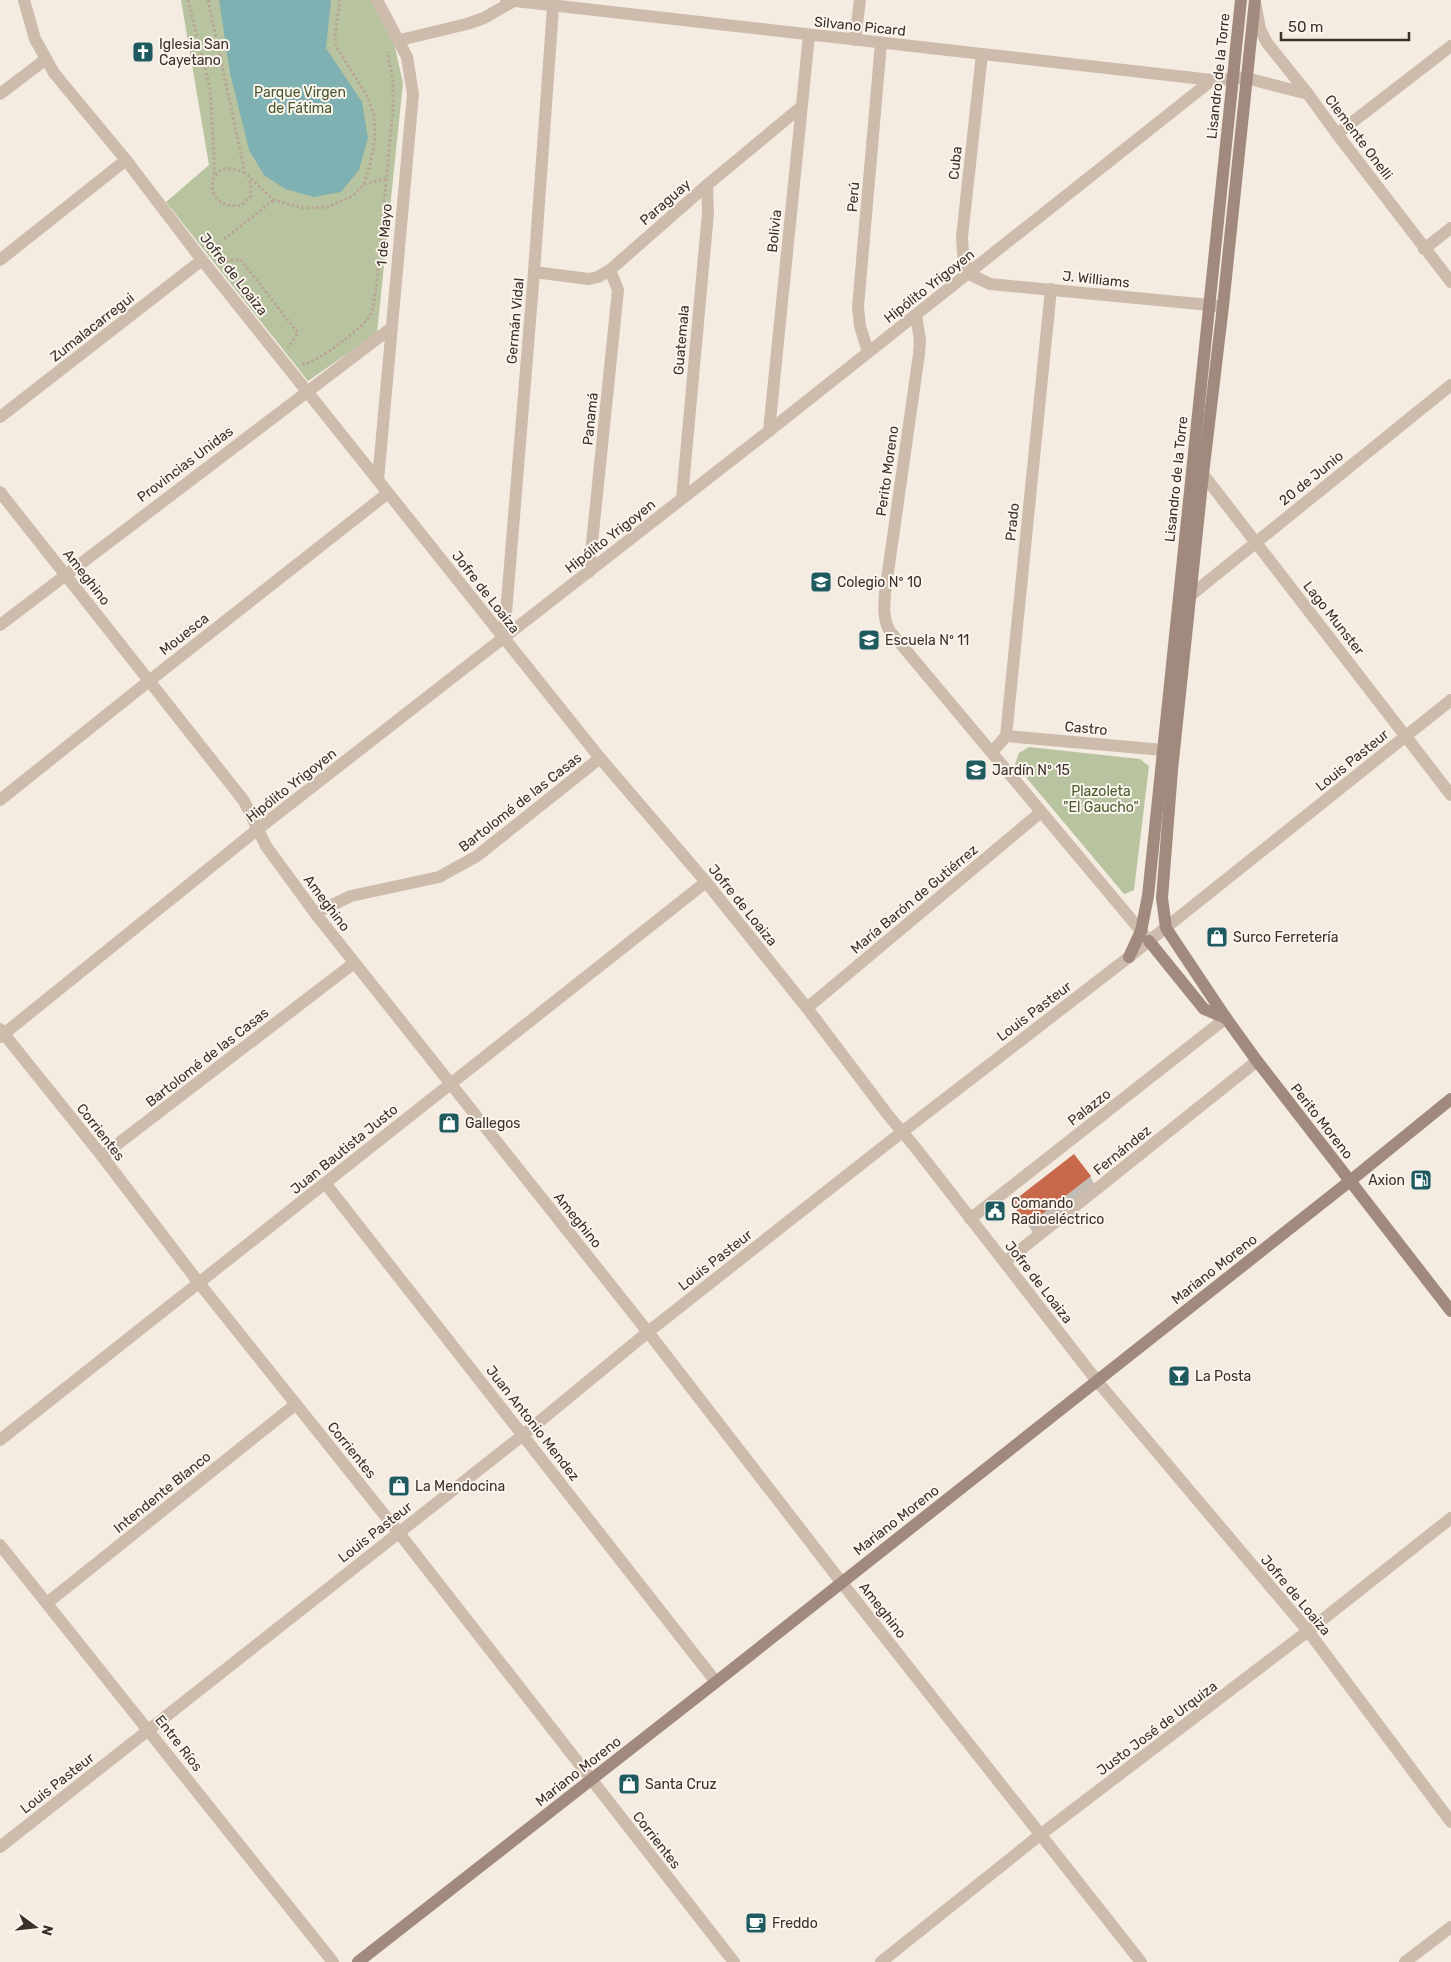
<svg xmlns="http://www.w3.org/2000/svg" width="1451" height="1962" font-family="Rubik,sans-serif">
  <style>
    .green { fill: #b8c4a0 }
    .water { fill: #7fb0b2 }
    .shadow { fill: #0003 }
    .building { fill: #c8694b }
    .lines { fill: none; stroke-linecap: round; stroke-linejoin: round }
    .path { stroke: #b9a596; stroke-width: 3; stroke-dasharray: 2.5 2.5; stroke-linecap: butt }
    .minor { stroke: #cdbbac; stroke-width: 12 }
    .tertiary { stroke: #cdbbac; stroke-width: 12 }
    .secondary { stroke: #a18a7d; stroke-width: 12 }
    .labels { text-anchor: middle; stroke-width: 4; stroke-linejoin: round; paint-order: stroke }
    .street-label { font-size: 14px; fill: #3b302b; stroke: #fbf5ee }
    .poi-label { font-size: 14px; fill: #3b302b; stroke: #fbf5ee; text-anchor: start }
    .park-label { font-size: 14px; fill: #4a5a2e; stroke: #fbf5ee }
  </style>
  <rect width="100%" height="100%" fill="#f4ebe1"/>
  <!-- green -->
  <g class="green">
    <polygon points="181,0 380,0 394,43 403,83 377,333 308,381 166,202 209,165"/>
    <polygon points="1029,747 1140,759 1149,766 1134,890 1124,894 1015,764 1019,753"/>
  </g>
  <!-- water -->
  <polygon class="water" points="219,0 331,0 326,48 362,102 368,138 359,170 341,192 314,197 285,189 264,175 249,150 230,73"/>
  <!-- shadow -->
  <polygon class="shadow" points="1090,1176 1097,1189 1036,1237 1013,1203"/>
  <!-- building -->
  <polygon class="building" points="1074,1154 1091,1176 1028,1225 1011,1203"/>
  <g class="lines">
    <!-- path -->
    <g class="path">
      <polyline points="188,0 210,89 214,153 214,177"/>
      <polyline points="208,0 245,173 274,200 303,208 328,207 353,196 364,184 370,165 375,138 374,115 367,96 336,46 335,35 340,0"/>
      <path d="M245,173C204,152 200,213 242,205L251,196L250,179"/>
      <polyline points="364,184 386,179"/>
      <polyline points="224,239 274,200"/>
      <polyline points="221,262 240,259 298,333 288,348"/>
      <path d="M302,364C315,365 365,326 371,314C374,307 374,298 376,290L393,108V80L387,52"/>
    </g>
    <!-- minor -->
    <g class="minor">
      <polyline points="24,0 35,39 54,73 126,160 202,260 504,638 600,758 706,882 807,1008 888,1115 915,1147 1097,1381 1308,1631 1451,1822"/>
      <polyline points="377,0 407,57 413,94 378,480"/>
      <polyline points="506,0 1212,80"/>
      <polyline points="1256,7 1260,29 1267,43 1308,94 1337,134 1451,282"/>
      <polyline points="400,40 467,24 484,18 512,2"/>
      <polyline points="855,40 860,0"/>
      <polyline points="982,54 962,237 963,254 969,274 990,284 1220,306"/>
      <polyline points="0,94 46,59"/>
      <polyline points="1337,134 1451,46"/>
      <polyline points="1424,249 1451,228"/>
      <polyline points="0,260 126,160"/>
      <polyline points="534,272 589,279 598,277 610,270 707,185 801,107"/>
      <path d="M916,315L920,340L919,354L885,593C884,607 883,618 889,630L1146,937"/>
      <polyline points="868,352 860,326 858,307 881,43"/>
      <polyline points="0,417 202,260"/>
      <polyline points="769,431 809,35"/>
      <polyline points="1199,469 1451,795"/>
      <polyline points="0,492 244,801 266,846 315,913 648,1332 842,1583 1141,1962"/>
      <polyline points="682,498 708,213 707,185"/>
      <polyline points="589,572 618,290 610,270"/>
      <polyline points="1191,595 1451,385"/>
      <polyline points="0,625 390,329"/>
      <polyline points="504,638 534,272 553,7"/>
      <polyline points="1006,736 1163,750"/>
      <polyline points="992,752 1006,736 1051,289"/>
      <polyline points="0,800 149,681 388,493"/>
      <polyline points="315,913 351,896 439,877 477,856 600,758"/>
      <polyline points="807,1008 1041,812"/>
      <polyline points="0,1029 102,1156 199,1283 399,1533 734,1962"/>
      <polyline points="0,1037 258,829 769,431 1212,80 1246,78 1308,94"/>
      <polyline points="102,1156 354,963"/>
      <polyline points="325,1183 716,1682"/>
      <polyline points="970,1219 1226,1018"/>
      <polyline points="1005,1262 1257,1061"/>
      <polyline points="0,1440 706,882"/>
      <polyline points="0,1545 333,1962"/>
      <polyline points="47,1603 296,1404"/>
      <polyline points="881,1962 1040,1835 1308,1631 1451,1518"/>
      <polyline points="1405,1962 1451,1927"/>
    </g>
    <!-- tertiary -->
    <polyline class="tertiary" points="0,1847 523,1435 648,1332 902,1132 1129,957 1451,700"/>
    <!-- secondary -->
    <g class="secondary">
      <polyline points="1255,0 1223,306 1203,474 1172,770 1162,898 1166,928 1226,1018 1257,1061 1451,1311"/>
      <polyline points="1149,941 1204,1009 1226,1018"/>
      <polyline points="1129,957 1141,931 1148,896 1241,0"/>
      <polyline points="358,1962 716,1682 1350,1181 1451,1099"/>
    </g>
  </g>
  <!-- icons -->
  <defs>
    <g id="church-square" transform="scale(1.125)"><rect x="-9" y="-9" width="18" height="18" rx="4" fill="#1f5a5e" stroke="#fbf5ee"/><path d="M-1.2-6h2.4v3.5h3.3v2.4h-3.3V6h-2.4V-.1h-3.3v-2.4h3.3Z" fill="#fff"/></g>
    <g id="school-square" transform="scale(1.125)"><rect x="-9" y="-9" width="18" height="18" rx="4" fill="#1f5a5e" stroke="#fbf5ee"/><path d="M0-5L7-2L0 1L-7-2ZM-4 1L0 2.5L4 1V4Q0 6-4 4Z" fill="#fff"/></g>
    <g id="shop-square" transform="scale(1.125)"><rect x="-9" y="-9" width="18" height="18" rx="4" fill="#1f5a5e" stroke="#fbf5ee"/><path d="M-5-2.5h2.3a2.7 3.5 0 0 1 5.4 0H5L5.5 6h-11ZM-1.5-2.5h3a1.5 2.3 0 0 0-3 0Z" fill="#fff"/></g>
    <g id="fuel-square" transform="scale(1.125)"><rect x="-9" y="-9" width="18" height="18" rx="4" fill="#1f5a5e" stroke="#fbf5ee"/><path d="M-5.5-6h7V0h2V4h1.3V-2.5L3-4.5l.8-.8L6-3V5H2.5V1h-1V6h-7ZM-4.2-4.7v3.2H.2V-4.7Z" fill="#fff"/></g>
    <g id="civic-square" transform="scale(1.125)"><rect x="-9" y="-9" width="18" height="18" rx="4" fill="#1f5a5e" stroke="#fbf5ee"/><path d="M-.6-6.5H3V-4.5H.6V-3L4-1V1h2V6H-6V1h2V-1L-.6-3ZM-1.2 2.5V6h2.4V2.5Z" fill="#fff"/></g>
    <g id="bar-square" transform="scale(1.125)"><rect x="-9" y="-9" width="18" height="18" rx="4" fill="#1f5a5e" stroke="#fbf5ee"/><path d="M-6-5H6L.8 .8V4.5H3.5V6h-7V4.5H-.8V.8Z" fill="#fff"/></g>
    <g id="cafe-square" transform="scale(1.125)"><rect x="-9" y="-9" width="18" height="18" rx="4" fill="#1f5a5e" stroke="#fbf5ee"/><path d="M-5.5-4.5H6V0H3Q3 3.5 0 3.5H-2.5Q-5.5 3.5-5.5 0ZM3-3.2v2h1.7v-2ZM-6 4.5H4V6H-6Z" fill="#fff"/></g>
  </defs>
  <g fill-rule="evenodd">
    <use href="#church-square" x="143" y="52"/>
    <use href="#school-square" x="821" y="582"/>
    <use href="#school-square" x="869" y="640"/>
    <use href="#school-square" x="976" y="770"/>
    <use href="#shop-square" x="1217" y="937"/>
    <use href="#shop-square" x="449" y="1123"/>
    <use href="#fuel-square" x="1421" y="1180"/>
    <use href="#civic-square" x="995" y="1211"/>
    <use href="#bar-square" x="1179" y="1376"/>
    <use href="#shop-square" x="399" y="1486"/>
    <use href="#shop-square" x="629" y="1784"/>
    <use href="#cafe-square" x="756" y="1923"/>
  </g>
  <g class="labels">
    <!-- street labels -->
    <g class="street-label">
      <text transform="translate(860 26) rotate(6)" y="5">Silvano Picard</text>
      <text transform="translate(1218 76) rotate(-84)" y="5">Lisandro de la Torre</text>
      <text transform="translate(1359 137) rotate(53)" y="5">Clemente Onelli</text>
      <text transform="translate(955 163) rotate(-84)" y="5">Cuba</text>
      <text transform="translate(853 197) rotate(-85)" y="5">Perú</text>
      <text transform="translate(665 202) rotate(-41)" y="5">Paraguay</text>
      <text transform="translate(774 231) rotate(-84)" y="5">Bolivia</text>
      <text transform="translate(384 235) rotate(-85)" y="5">1 de Mayo</text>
      <text transform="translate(234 274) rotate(52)" y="5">Jofre de Loaiza</text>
      <text transform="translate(1096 279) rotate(6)" y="5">J. Williams</text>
      <text transform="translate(929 286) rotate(-38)" y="5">Hipólito Yrigoyen</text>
      <text transform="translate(515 321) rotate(-85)" y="5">Germán Vidal</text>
      <text transform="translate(92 327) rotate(-38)" y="5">Zumalacarregui</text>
      <text transform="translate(681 340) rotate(-85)" y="5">Guatemala</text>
      <text transform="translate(590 419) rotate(-84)" y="5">Panamá</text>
      <text transform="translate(185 464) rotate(-37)" y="5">Provincias Unidas</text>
      <text transform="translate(887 471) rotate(-82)" y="5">Perito Moreno</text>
      <text transform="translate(1311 478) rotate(-39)" y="5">20 de Junio</text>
      <text transform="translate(1176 479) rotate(-84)" y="5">Lisandro de la Torre</text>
      <text transform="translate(1012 522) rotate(-84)" y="5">Prado</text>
      <text transform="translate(610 536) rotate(-38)" y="5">Hipólito Yrigoyen</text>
      <text transform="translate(87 577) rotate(52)" y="5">Ameghino</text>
      <text transform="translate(486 592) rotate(52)" y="5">Jofre de Loaiza</text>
      <text transform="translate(1334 618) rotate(52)" y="5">Lago Munster</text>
      <text transform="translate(184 634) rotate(-38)" y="5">Mouesca</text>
      <text transform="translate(1086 728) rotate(5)" y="5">Castro</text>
      <text transform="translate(1352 760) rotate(-39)" y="5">Louis Pasteur</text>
      <text transform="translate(291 785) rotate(-38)" y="5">Hipólito Yrigoyen</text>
      <text transform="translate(520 802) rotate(-38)" y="5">Bartolomé de las Casas</text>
      <text transform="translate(914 899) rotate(-40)" y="5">María Barón de Gutiérrez</text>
      <text transform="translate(327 903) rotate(53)" y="5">Ameghino</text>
      <text transform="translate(743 905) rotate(51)" y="5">Jofre de Loaiza</text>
      <text transform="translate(1034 1011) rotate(-37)" y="5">Louis Pasteur</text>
      <text transform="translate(207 1057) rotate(-38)" y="5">Bartolomé de las Casas</text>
      <text transform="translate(1089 1107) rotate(-38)" y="5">Palazzo</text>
      <text transform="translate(1322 1121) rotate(52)" y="5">Perito Moreno</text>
      <text transform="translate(101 1132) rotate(52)" y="5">Corrientes</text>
      <text transform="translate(344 1149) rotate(-39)" y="5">Juan Bautista Justo</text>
      <text transform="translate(1122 1150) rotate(-39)" y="5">Fernández</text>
      <text transform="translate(578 1220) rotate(51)" y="5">Ameghino</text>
      <text transform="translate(715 1260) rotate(-38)" y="5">Louis Pasteur</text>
      <text transform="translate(1214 1269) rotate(-38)" y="5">Mariano Moreno</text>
      <text transform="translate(1039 1282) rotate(52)" y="5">Jofre de Loaiza</text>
      <text transform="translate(533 1423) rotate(52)" y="5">Juan Antonio Mendez</text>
      <text transform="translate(352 1450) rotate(51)" y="5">Corrientes</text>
      <text transform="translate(162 1492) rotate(-39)" y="5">Intendente Blanco</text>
      <text transform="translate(896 1520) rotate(-38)" y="5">Mariano Moreno</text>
      <text transform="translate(375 1532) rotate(-38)" y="5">Louis Pasteur</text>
      <text transform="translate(1296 1595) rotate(50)" y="5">Jofre de Loaiza</text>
      <text transform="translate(883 1610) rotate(52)" y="5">Ameghino</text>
      <text transform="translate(1157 1728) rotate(-37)" y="5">Justo José de Urquiza</text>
      <text transform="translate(179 1743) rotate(52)" y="5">Entre Ríos</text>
      <text transform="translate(578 1771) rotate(-38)" y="5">Mariano Moreno</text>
      <text transform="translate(57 1783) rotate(-38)" y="5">Louis Pasteur</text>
      <text transform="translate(657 1840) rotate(52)" y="5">Corrientes</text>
    </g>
    <!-- poi labels -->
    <g class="poi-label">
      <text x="159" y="49">Iglesia San<tspan x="159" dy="16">Cayetano</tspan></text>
      <text x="837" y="587">Colegio Nº 10</text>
      <text x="885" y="645">Escuela Nº 11</text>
      <text x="992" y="775">Jardín Nº 15</text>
      <text x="1233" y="942">Surco Ferretería</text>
      <text x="465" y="1128">Gallegos</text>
      <text x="1405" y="1185" text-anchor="end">Axion</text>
      <text x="1011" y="1208">Comando<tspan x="1011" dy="16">Radioeléctrico</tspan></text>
      <text x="1195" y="1381">La Posta</text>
      <text x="415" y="1491">La Mendocina</text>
      <text x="645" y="1789">Santa Cruz</text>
      <text x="772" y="1928">Freddo</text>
    </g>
    <!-- park labels -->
    <g class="park-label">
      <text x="300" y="97">Parque Virgen<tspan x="300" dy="16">de Fátima</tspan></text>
      <text x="1101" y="796">Plazoleta<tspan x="1101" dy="16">"El Gaucho"</tspan></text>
    </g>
  </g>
  <!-- north arrow -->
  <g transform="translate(35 1927) rotate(105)" stroke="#fbf5ee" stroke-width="4" paint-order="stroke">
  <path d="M0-4L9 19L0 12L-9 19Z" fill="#3b302b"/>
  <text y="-8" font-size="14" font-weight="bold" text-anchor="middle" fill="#3b302b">N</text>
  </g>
  <!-- scale -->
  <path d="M1281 32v8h128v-8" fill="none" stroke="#3b302b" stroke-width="2.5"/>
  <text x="1288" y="32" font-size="15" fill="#3b302b" stroke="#fbf5ee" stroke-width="4" paint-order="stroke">50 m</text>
</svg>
